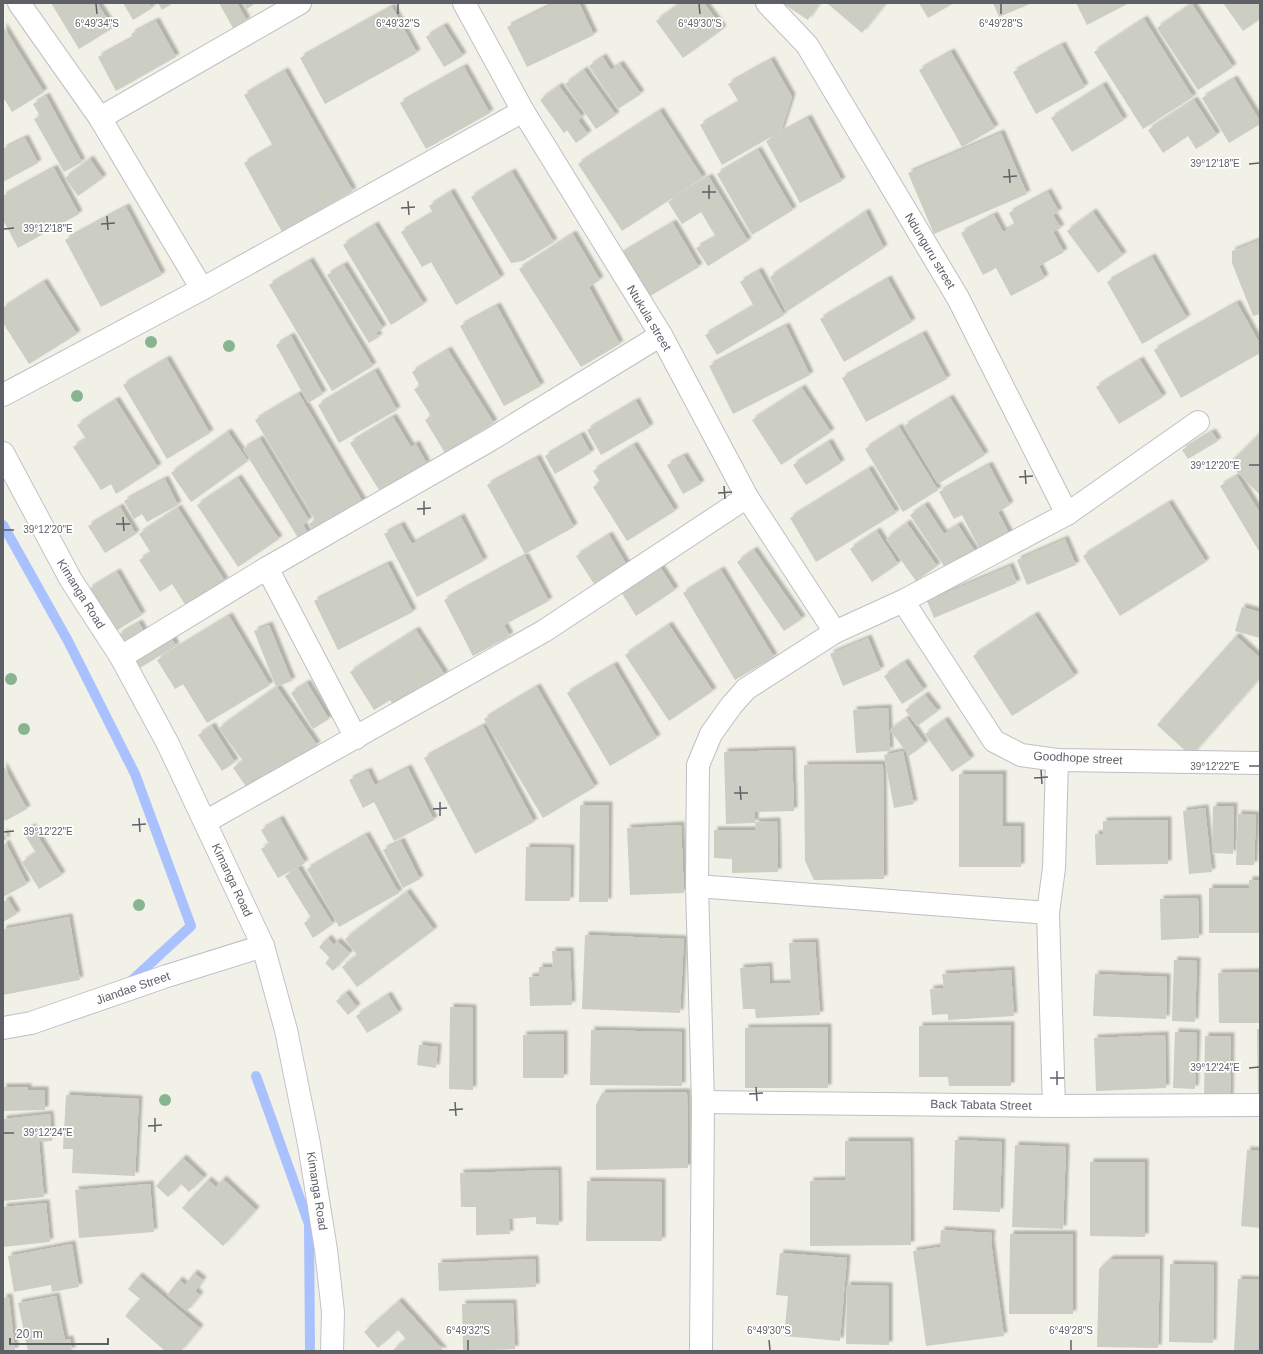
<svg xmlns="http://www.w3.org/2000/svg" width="1263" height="1354" font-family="Arial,sans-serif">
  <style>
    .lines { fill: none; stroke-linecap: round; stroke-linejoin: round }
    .stream { stroke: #a9c1ff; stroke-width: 10 }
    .building { fill: #cccdc3; filter: url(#shadow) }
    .street-casing { stroke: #bebfc6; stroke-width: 24 }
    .secondary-casing { stroke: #c1c2ca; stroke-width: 24 }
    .street { stroke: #fff; stroke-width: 22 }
    .secondary { stroke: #fff; stroke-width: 22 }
    .tree { fill: #87b592 }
    .ticks { fill: none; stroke: #5e6068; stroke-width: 1.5 }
    .labels { text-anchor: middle; stroke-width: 3.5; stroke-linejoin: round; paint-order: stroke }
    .street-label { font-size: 12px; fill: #5e6068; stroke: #fff }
    .ticks-label { font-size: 10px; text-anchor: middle; fill: #5e6068; stroke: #fff; stroke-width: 3.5; stroke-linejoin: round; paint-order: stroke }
  </style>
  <defs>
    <filter id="shadow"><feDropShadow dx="3.5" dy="-3.5" stdDeviation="1" flood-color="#0004"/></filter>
  </defs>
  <rect width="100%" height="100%" fill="#f1f1e7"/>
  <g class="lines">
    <!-- stream -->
    <g class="stream">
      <polyline points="3,525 68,641 135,774 191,926 129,983"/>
      <polyline points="256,1076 309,1224 310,1351"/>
    </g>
  </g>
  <!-- building -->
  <g class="building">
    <polygon points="51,3 97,3 113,28 79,49"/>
    <polygon points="123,3 149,3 152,8 133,20"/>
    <polygon points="158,3 173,3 162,10"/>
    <polygon points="219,3 237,3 247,21 233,28"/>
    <polygon points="244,3 255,3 247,9"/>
    <polygon points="555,3 579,3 594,35 527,67 507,27"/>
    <polygon points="681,3 704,3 723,29 683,58 656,21"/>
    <polygon points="782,3 819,3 808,20"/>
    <polygon points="829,3 886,3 862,33 828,4"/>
    <polygon points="919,3 954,3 928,18"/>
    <polygon points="993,3 1032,3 999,17"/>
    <polygon points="1076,3 1129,3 1087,25"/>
    <polygon points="1223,3 1260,3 1260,19 1243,31"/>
    <polygon points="1192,4 1233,67 1198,90 1157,28"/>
    <polygon points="392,7 417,53 325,104 300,58"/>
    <polygon points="1144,19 1193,97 1143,129 1094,52"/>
    <polygon points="156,21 176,57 116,91 98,57 133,38 131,34"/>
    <polygon points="3,26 44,92 12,112 3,97"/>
    <polygon points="444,26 463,56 444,67 426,37"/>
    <polygon points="1062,45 1085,87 1036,114 1013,72"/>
    <polygon points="951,52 995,128 962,147 919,70"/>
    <polygon points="603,57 611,70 620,64 641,94 618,109 589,66"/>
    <polygon points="771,60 792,97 781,131 722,165 700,125 739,102 728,84"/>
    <polygon points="464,67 490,113 426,149 400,103"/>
    <polygon points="584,70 616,115 596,129 565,84"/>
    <polygon points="285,71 353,191 282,232 244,163 273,146 244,95"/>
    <polygon points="1234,79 1260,121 1260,124 1229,143 1202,98"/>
    <polygon points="1103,85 1124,120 1072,152 1051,118"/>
    <polygon points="559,86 582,117 578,120 588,134 576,143 567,130 564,133 540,100"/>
    <polygon points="46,96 82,162 64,172 34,119 40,116 33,104"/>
    <polygon points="1194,100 1217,135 1196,149 1188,136 1163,153 1148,130"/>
    <polygon points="660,111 703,178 622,231 578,164"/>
    <polygon points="808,118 842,181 800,203 766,141"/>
    <polygon points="1001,133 1027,194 934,234 908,173"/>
    <polygon points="25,138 38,163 3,182 3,149"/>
    <polygon points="758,150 793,210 752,235 717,174"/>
    <polygon points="90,159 103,178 78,196 65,178"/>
    <polygon points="54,168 79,214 18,248 3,220 3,196"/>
    <polygon points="512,172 554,242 523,261 511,263 471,197"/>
    <polygon points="709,177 748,241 708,266 696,248 716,237 701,212 682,224 668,202"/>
    <polygon points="451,192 501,278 456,305 431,262 422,267 401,232 433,213 429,206"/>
    <polygon points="1048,192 1059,212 1053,215 1061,228 1053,232 1064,252 1039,266 1045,278 1011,296 996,268 983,275 961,233 994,215 1003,232 1015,225 1009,213"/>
    <polygon points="126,207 162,275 101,307 65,240"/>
    <polygon points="866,212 884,248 786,312 770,277"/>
    <polygon points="1093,212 1123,255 1098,273 1067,231"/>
    <polygon points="673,223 699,267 645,299 619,255"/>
    <polygon points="375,225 424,304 391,325 343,245"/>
    <polygon points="573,234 600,280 589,287 620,344 581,367 519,269"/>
    <polygon points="1260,240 1260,314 1253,316 1232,263 1232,251"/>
    <polygon points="1152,257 1187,318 1142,344 1107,282"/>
    <polygon points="310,261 373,366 332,391 269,285"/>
    <polygon points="344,265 383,328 376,333 379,337 369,343 327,275"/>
    <polygon points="759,271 784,315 717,355 705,335 754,306 740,282"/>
    <polygon points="888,279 912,322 844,362 820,319"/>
    <polygon points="44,282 77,334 29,364 3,323 3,308"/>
    <polygon points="1237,303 1260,344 1260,353 1181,398 1154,350"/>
    <polygon points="497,306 541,386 504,406 460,326"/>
    <polygon points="786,326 810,375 733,414 709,366"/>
    <polygon points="923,334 947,379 866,422 842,378"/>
    <polygon points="291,336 323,394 308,403 276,345"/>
    <polygon points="448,350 494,423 445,453 425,420 431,416 414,389 420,386 412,372"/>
    <polygon points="167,359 210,433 167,459 123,385"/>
    <polygon points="1140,360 1163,397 1119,424 1096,387"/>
    <polygon points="375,371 397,410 339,443 318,405"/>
    <polygon points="802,388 831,432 781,465 752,420"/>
    <polygon points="299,394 367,509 318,539 309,524 315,520 255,420"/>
    <polygon points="950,398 985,455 938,484 904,426"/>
    <polygon points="116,400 158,467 116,494 111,484 101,490 73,447 86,439 77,425"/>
    <polygon points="636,401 650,427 601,455 587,430"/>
    <polygon points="393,417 411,447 416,444 427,464 379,490 350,443"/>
    <polygon points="899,427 938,490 903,512 865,449"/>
    <polygon points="228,432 248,461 191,502 171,473"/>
    <polygon points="1212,432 1218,441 1188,459 1182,450"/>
    <polygon points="1260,433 1260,495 1229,464"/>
    <polygon points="581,435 591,453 555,474 545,456"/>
    <polygon points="260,439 309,520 303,525 309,535 300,541 243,449"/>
    <polygon points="829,442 841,463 806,485 793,465"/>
    <polygon points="634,445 675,511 627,541 593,487 600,482 593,471"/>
    <polygon points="684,456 701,484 683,494 667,465"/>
    <polygon points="537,458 574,527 525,554 487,485"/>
    <polygon points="989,465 1010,505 998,512 1013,541 984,557 962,515 954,519 939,492"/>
    <polygon points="869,469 896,513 816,562 790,518"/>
    <polygon points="1237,476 1260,513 1260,553 1220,486"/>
    <polygon points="238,478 279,539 238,567 197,505"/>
    <polygon points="165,479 178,505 147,522 142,514 134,519 124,501"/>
    <polygon points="1169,503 1206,562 1120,616 1083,556"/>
    <polygon points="925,505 944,534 958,525 978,556 950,575 910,515"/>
    <polygon points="120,507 136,534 105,553 88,526"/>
    <polygon points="178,508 225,581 186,606 172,584 160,592 139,560 151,553 139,534"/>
    <polygon points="461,517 484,561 417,597 384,534 401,525 412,544"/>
    <polygon points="907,523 937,566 916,581 886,539"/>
    <polygon points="877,531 898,564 872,582 850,549"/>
    <polygon points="609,535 628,567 596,587 576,556"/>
    <polygon points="1065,539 1076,565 1027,585 1017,560"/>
    <polygon points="754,550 802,619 784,631 737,562"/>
    <polygon points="525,556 549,601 504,625 510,636 473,656 444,600"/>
    <polygon points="388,564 413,612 338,650 314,601"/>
    <polygon points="1010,566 1017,583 934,618 927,601"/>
    <polygon points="660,567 675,590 636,616 621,592"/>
    <polygon points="721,570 774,657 735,680 683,593"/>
    <polygon points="117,572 142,615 114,632 89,589"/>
    <polygon points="1242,607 1260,612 1260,638 1235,631"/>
    <polygon points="1035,615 1075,676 1012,716 973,656"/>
    <polygon points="229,616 270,685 207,723 183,684 175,689 157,660"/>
    <polygon points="139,623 149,640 166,629 176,646 138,669 118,635"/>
    <polygon points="269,625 292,681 276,687 254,631"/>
    <polygon points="669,625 713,691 669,721 625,655"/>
    <polygon points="416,630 445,675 395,708 390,700 374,710 350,672"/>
    <polygon points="1236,636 1260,658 1260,678 1191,756 1157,725"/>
    <polygon points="868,638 881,670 843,686 830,654"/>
    <polygon points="905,662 924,690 902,704 884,676"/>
    <polygon points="614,665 657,738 610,766 567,693"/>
    <polygon points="307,683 329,719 313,729 291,693"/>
    <polygon points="277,687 317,745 250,792 233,768 243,761 219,728"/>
    <polygon points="537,687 595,787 543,818 484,719"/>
    <polygon points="925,695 938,711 917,726 905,710"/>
    <polygon points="888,708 890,751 856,753 853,710"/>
    <polygon points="907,718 925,744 909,756 890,730"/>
    <polygon points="945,720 971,759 952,772 925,734"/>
    <polygon points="212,726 235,762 222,771 198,735"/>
    <polygon points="483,726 534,822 475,854 424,758"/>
    <polygon points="792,750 794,811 755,812 755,823 726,824 724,752"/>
    <polygon points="903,751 914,804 894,808 884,755"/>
    <polygon points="883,764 884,879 814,880 805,861 804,765"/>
    <polygon points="3,765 27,809 5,821 3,816"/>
    <polygon points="408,768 434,820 394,841 374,802 363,808 349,780 368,771 375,785"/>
    <polygon points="959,774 1003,774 1003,826 1021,826 1021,867 959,867"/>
    <polygon points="580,805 609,805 608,902 579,902"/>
    <polygon points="1213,806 1234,806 1233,854 1212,853"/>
    <polygon points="1205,808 1212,872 1189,874 1183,811"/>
    <polygon points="1238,814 1256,815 1254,865 1236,865"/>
    <polygon points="280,819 305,863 278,878 261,849 269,844 261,830"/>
    <polygon points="1168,820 1168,864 1096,865 1095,834 1103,834 1103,821"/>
    <polygon points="777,821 778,872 732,873 732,859 714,858 714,830 756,830 755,822"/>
    <polygon points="681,825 684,893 630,895 627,828"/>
    <polygon points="32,827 62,875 39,889 22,862 36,853 23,832"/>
    <polygon points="3,831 7,839 3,841"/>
    <polygon points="366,835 399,893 339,927 307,869"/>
    <polygon points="401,841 420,879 403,888 383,850"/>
    <polygon points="6,843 27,884 3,897 3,845"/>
    <polygon points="526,847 571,848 570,901 525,901"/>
    <polygon points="298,868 333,924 313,938 304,923 311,918 285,876"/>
    <polygon points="1249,880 1260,880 1260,933 1209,933 1209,888 1249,888"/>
    <polygon points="407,892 434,930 357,987 342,967 357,955 345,939"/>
    <polygon points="1198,898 1199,938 1161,940 1160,899"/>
    <polygon points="8,899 17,914 3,922 3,902"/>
    <polygon points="69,917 80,980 3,995 3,929"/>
    <polygon points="585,935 684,939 680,1013 582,1009"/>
    <polygon points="328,938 334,945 337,941 350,953 333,971 325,963 330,958 319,947"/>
    <polygon points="815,942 820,1015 756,1018 755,1009 743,1009 740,968 769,966 770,984 791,983 789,943"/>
    <polygon points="552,951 570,951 572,1005 530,1006 529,977 539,976 539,967 553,967"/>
    <polygon points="1174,960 1197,961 1195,1022 1172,1021"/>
    <polygon points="1011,970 1014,1016 948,1020 948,1014 932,1015 930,989 944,988 942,974"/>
    <polygon points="1260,972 1260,1023 1219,1023 1218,973"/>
    <polygon points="1095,974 1167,977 1166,1019 1093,1016"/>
    <polygon points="346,993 357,1007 348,1015 336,1001"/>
    <polygon points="388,995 399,1013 367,1033 356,1016"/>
    <polygon points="450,1007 473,1008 473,1090 449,1089"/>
    <polygon points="1011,1025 1011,1086 949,1086 948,1077 919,1077 919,1026"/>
    <polygon points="828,1027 828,1088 745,1088 745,1028"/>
    <polygon points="1257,1029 1260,1029 1260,1097 1258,1097"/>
    <polygon points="591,1030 682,1032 682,1086 590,1085"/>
    <polygon points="1175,1032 1197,1033 1195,1089 1173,1088"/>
    <polygon points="564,1034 564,1078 523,1078 523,1035"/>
    <polygon points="1165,1035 1166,1088 1096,1091 1094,1038"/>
    <polygon points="1205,1036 1231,1036 1230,1099 1204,1099"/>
    <polygon points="419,1045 438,1047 436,1068 417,1065"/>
    <polygon points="3,1087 28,1087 28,1090 45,1090 45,1110 3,1111"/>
    <polygon points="687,1092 688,1168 596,1170 596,1105 602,1093"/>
    <polygon points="66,1095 139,1099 135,1176 72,1173 73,1149 63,1149"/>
    <polygon points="50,1114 52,1141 39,1142 44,1197 3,1201 3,1119"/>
    <polygon points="955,1140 1002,1142 1000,1212 953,1210"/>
    <polygon points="845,1141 910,1141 911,1245 810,1246 810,1181 845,1180"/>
    <polygon points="1015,1145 1066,1147 1063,1229 1012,1227"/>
    <polygon points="1247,1150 1260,1151 1260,1228 1241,1226"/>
    <polygon points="183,1158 204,1178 189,1192 181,1184 168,1197 156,1186"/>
    <polygon points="1090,1162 1145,1162 1145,1237 1090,1236"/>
    <polygon points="558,1170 559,1225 536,1224 536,1217 509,1219 510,1234 476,1235 476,1207 461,1207 460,1173"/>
    <polygon points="223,1179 256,1210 223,1246 182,1208 208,1180 216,1187"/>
    <polygon points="587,1181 662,1182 662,1241 586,1241"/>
    <polygon points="150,1184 154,1232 79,1238 75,1190"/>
    <polygon points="46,1203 50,1242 3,1247 3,1207"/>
    <polygon points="941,1230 992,1233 991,1242 1004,1336 926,1346 913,1251 940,1247"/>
    <polygon points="1010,1234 1073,1234 1073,1314 1009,1314"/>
    <polygon points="72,1244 79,1287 52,1292 51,1285 14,1292 8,1256"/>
    <polygon points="780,1253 847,1258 840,1341 784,1336 788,1296 776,1295"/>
    <polygon points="535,1259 536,1287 439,1291 438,1263"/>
    <polygon points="1110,1259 1160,1259 1158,1348 1097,1347 1099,1269"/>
    <polygon points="1170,1264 1214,1265 1213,1343 1169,1342"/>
    <polygon points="194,1273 203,1280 195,1291 200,1295 187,1311 167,1295 179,1280 185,1285"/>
    <polygon points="139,1276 200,1328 181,1351 165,1351 125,1316 140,1299 128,1289"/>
    <polygon points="1238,1279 1260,1280 1260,1351 1234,1351"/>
    <polygon points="847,1285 889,1286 889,1345 846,1344"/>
    <polygon points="56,1296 65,1340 70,1339 72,1351 28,1351 18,1303"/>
    <polygon points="9,1297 15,1351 3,1351 3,1298"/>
    <polygon points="399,1301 444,1351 392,1351 406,1339 398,1330 378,1348 364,1332"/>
    <polygon points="513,1303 515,1349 463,1351 462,1304"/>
  </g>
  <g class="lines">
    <!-- street casing -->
    <g class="street-casing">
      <g id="street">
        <polyline points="19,3 100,118 202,289"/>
        <polyline points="464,3 523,111 661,335 747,497 835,632"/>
        <polyline points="767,3 807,45 958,298 1067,514"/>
        <polyline points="100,118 300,3"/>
        <polyline points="3,395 202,289 523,111"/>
        <polyline points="267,568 356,738"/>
        <polyline points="903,601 994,741 1021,755 1057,760 1260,763"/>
        <polyline points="121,657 267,568 490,440 661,335"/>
        <polyline points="205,822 544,631 747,497"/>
        <polyline points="697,886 1048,913"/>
        <polyline points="3,1028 31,1023 167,976 263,946"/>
        <polyline points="703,1102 1054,1106 1260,1105"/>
        <polyline points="1054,1106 1048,913 1054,868 1057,760"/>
        <polyline points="701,1351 703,1102 697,886 698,765 711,734 731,706 746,689 835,632 903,601 1067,514 1198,422"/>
      </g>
    </g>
    <!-- secondary casing -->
    <g class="secondary-casing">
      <polyline id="secondary" points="3,453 71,580 121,657 168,744 263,946 286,1030 309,1144 326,1250 333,1312 332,1351"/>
    </g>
    <!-- street -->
    <use href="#street" class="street"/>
    <!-- secondary -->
    <use href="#secondary" class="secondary"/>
  </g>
  <!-- trees -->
  <g class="tree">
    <circle cx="151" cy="342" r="6"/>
    <circle cx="229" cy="346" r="6"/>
    <circle cx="77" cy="396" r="6"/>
    <circle cx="11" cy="679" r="6"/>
    <circle cx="24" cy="729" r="6"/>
    <circle cx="139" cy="905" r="6"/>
    <circle cx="165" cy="1100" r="6"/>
  </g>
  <!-- ticks -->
  <path class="ticks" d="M96,4L97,14M398,4V14M699,4L700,14M1001,4V14M1249,164L1259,163M1009,169L1010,183M1003,177L1017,176M709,185V199M702,192H716M408,201L409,215M401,208L415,207M107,216L108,230M101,224L115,223M4,229L14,228M1249,465H1259M1025,470L1026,484M1019,477L1033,476M724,486L725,499M718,493L732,492M424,501V515M417,509L431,508M123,517L124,531M116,524H130M4,530H14M1249,766H1259M1041,770L1042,784M1034,778L1048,777M740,786L741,800M734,793H748M440,802V816M433,809L447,808M139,818L140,832M132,825L146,824M4,832L14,831M1249,1068L1259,1067M1057,1071V1085M1050,1078H1064M756,1087L757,1101M749,1094L763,1093M455,1102L456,1116M449,1110L463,1109M155,1118V1132M148,1126L162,1125M4,1133H14M468,1340V1350M769,1340L770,1350M1071,1340V1350"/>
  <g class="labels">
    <!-- street labels -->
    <g class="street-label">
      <text transform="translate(930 251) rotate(59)" y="4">Ndunguru street</text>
      <text transform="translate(649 318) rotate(59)" y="4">Ntukula street</text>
      <text transform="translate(81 594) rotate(58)" y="4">Kimanga Road</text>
      <text transform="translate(1078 758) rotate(3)" y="4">Goodhope street</text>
      <text transform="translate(232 880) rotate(65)" y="4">Kimanga Road</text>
      <text transform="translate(133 988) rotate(-19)" y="4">Jiandae Street</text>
      <text transform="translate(981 1105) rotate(1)" y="4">Back Tabata Street</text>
      <text transform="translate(317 1191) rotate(81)" y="4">Kimanga Road</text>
    </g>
  </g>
  <g class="ticks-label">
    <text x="97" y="27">6°49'34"S</text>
    <text x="398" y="27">6°49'32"S</text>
    <text x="700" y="27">6°49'30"S</text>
    <text x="1001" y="27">6°49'28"S</text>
    <text x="1215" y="167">39°12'18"E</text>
    <text x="48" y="232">39°12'18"E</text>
    <text x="1215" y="469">39°12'20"E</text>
    <text x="48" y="533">39°12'20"E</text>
    <text x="1215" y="770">39°12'22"E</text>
    <text x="48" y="835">39°12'22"E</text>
    <text x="1215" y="1071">39°12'24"E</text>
    <text x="48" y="1136">39°12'24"E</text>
    <text x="468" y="1334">6°49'32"S</text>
    <text x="769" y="1334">6°49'30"S</text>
    <text x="1071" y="1334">6°49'28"S</text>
  </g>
  <!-- border -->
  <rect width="1263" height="1354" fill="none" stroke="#5e6068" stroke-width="8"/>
  <!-- scale -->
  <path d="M10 1338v6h98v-6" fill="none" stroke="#5e6068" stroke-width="2"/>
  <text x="16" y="1338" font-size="12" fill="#5e6068" stroke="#ffffff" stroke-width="3" paint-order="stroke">20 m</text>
</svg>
